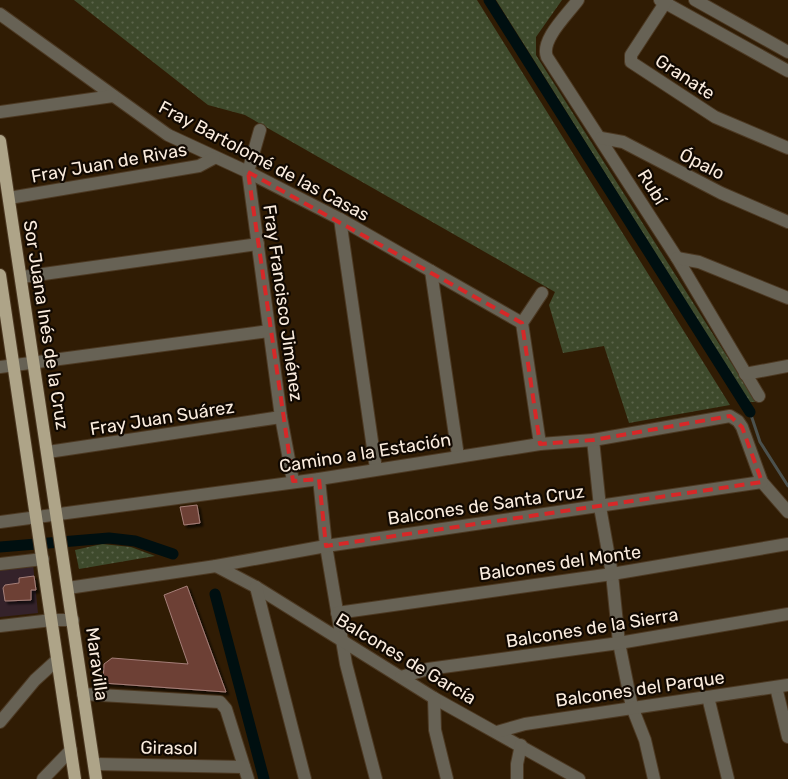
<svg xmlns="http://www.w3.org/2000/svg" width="788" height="779" font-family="Rubik,sans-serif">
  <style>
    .medical { fill: #34222a }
    .grass { fill: url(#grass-dots) }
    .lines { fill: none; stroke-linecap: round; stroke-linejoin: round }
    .stream { stroke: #4b514e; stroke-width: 3 }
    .canal { stroke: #000f10; stroke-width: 11 }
    .building { fill: #6d3f36; stroke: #a57f78; filter: url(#shadow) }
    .minor-casing { stroke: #4c3923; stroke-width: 14 }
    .major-casing { stroke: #4c3923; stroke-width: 14 }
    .minor { stroke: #676255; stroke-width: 12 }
    .major { stroke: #aea488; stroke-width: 12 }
    .marked { fill: none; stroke: #d62828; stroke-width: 4; stroke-dasharray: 10 6; stroke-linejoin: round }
    .labels { text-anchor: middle; stroke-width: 4.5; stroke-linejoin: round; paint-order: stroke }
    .street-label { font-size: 18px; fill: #faecde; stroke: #110902 }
  </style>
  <defs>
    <pattern id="grass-dots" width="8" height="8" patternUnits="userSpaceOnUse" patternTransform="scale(1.25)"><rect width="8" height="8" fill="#3e4a2c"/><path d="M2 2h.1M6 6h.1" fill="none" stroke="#5b644a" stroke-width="1.8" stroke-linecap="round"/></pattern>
    <filter id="shadow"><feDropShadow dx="3" dy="3" stdDeviation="1" flood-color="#0009"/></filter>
  </defs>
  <rect width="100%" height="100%" fill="#301c04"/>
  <!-- medical -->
  <polygon class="medical" points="33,564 38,613 0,617 0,568"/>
  <!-- grass -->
  <g class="grass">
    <polygon points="74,0 477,0 730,405 629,423 604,346 563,353 549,305 555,292 245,115 208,105"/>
    <polygon points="496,0 562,0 536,37 536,55 756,402 749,402"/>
    <polygon points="102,544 131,547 155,556 79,569 75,550"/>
  </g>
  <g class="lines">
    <!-- stream -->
    <polyline class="stream" points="750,412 760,442 788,486"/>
    <!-- canal -->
    <g class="canal">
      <polyline points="489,0 750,412"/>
      <polyline points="0,547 109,538 135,541 173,554"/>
      <polyline points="215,594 264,779"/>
    </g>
  </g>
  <!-- building -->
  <g class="building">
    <polygon points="197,505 200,523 184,525 180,507"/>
    <polygon points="34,576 36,590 31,590 31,600 5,601 3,588 5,585 19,583 19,578"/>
    <polygon points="187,586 226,692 103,683 104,664 112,658 188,664 164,595"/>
  </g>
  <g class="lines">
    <!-- minor casing -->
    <g class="minor-casing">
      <g id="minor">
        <path d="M578,0C568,14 540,40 547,57L677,258L759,396"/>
        <polyline points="660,0 788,71"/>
        <polyline points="667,0 631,55 631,62 715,117 788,148"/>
        <polyline points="695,0 788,52"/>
        <polyline points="0,14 168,135 248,172 340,219 522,323"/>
        <polyline points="0,112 113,96"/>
        <polyline points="260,130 248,172 281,417 293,481"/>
        <polyline points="601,138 623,142 721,193 788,222"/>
        <polyline points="9,198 199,166 214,158"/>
        <polyline points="340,219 376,469"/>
        <polyline points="677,258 699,262 788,298"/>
        <polyline points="431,271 458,456"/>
        <polyline points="22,277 258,244"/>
        <polyline points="0,367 269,331"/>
        <polyline points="745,374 788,366"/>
        <polyline points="593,440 600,507 612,574 619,643 632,707 645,740 654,779"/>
        <polyline points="540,444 522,323 542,293"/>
        <polyline points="48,452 281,417"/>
        <polyline points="319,479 326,546 346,664 376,779"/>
        <polyline points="0,522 319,479 540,444 593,440 730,416 738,421 742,427 762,482 788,512"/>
        <polyline points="0,564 43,559"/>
        <polyline points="216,566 256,587 434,698 579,779"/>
        <polyline points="256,587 305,779"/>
        <polyline points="68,588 216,566 326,546 762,482"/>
        <polyline points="337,613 612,574 788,544"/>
        <polyline points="0,626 52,620 73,620"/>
        <polyline points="401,677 428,669 619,643 788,614"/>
        <polyline points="776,687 788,737"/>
        <polyline points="83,694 220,702 226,709 248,779"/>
        <polyline points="708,697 728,779"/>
        <polyline points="434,698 435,730 447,779"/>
        <polyline points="0,722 35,680 57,660"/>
        <polyline points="497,732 525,724 788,685"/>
        <polyline points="94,764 244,767"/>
        <polyline points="43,779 71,750"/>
        <polyline points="517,779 517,764 521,745"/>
      </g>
    </g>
    <!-- major casing -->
    <g class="major-casing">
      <g id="major">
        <polyline points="0,141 96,779"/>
        <polyline points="0,275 75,779"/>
      </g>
    </g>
    <!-- minor -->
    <use href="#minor" class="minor"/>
    <!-- major -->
    <use href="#major" class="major"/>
  </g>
  <!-- marked area -->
  <path class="marked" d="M248,172L522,323L540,444L593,440L730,416L742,427L762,482L326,546L319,479L293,481Z"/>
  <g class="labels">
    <!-- street labels -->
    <g class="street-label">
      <text transform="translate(685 77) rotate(33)" y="6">Granate</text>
      <text transform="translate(264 161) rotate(28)" y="6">Fray Bartolomé de las Casas</text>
      <text transform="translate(109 163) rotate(-10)" y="6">Fray Juan de Rivas</text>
      <text transform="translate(702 164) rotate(27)" y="6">Ópalo</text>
      <text transform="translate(652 187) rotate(58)" y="6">Rubí</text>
      <text transform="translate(283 303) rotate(82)" y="6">Fray Francisco Jiménez</text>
      <text transform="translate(46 325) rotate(81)" y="6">Sor Juana Inés de la Cruz</text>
      <text transform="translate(162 418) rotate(-9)" y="6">Fray Juan Suárez</text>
      <text transform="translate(365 453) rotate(-9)" y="6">Camino a la Estación</text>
      <text transform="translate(486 505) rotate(-8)" y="6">Balcones de Santa Cruz</text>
      <text transform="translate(560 563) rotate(-8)" y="6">Balcones del Monte</text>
      <text transform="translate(592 628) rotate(-9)" y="6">Balcones de la Sierra</text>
      <text transform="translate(406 659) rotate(31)" y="6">Balcones de García</text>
      <text transform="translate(97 664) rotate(82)" y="6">Maravilla</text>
      <text transform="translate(640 689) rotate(-8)" y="6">Balcones del Parque</text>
      <text transform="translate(169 748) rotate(1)" y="6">Girasol</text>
    </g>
  </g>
</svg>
